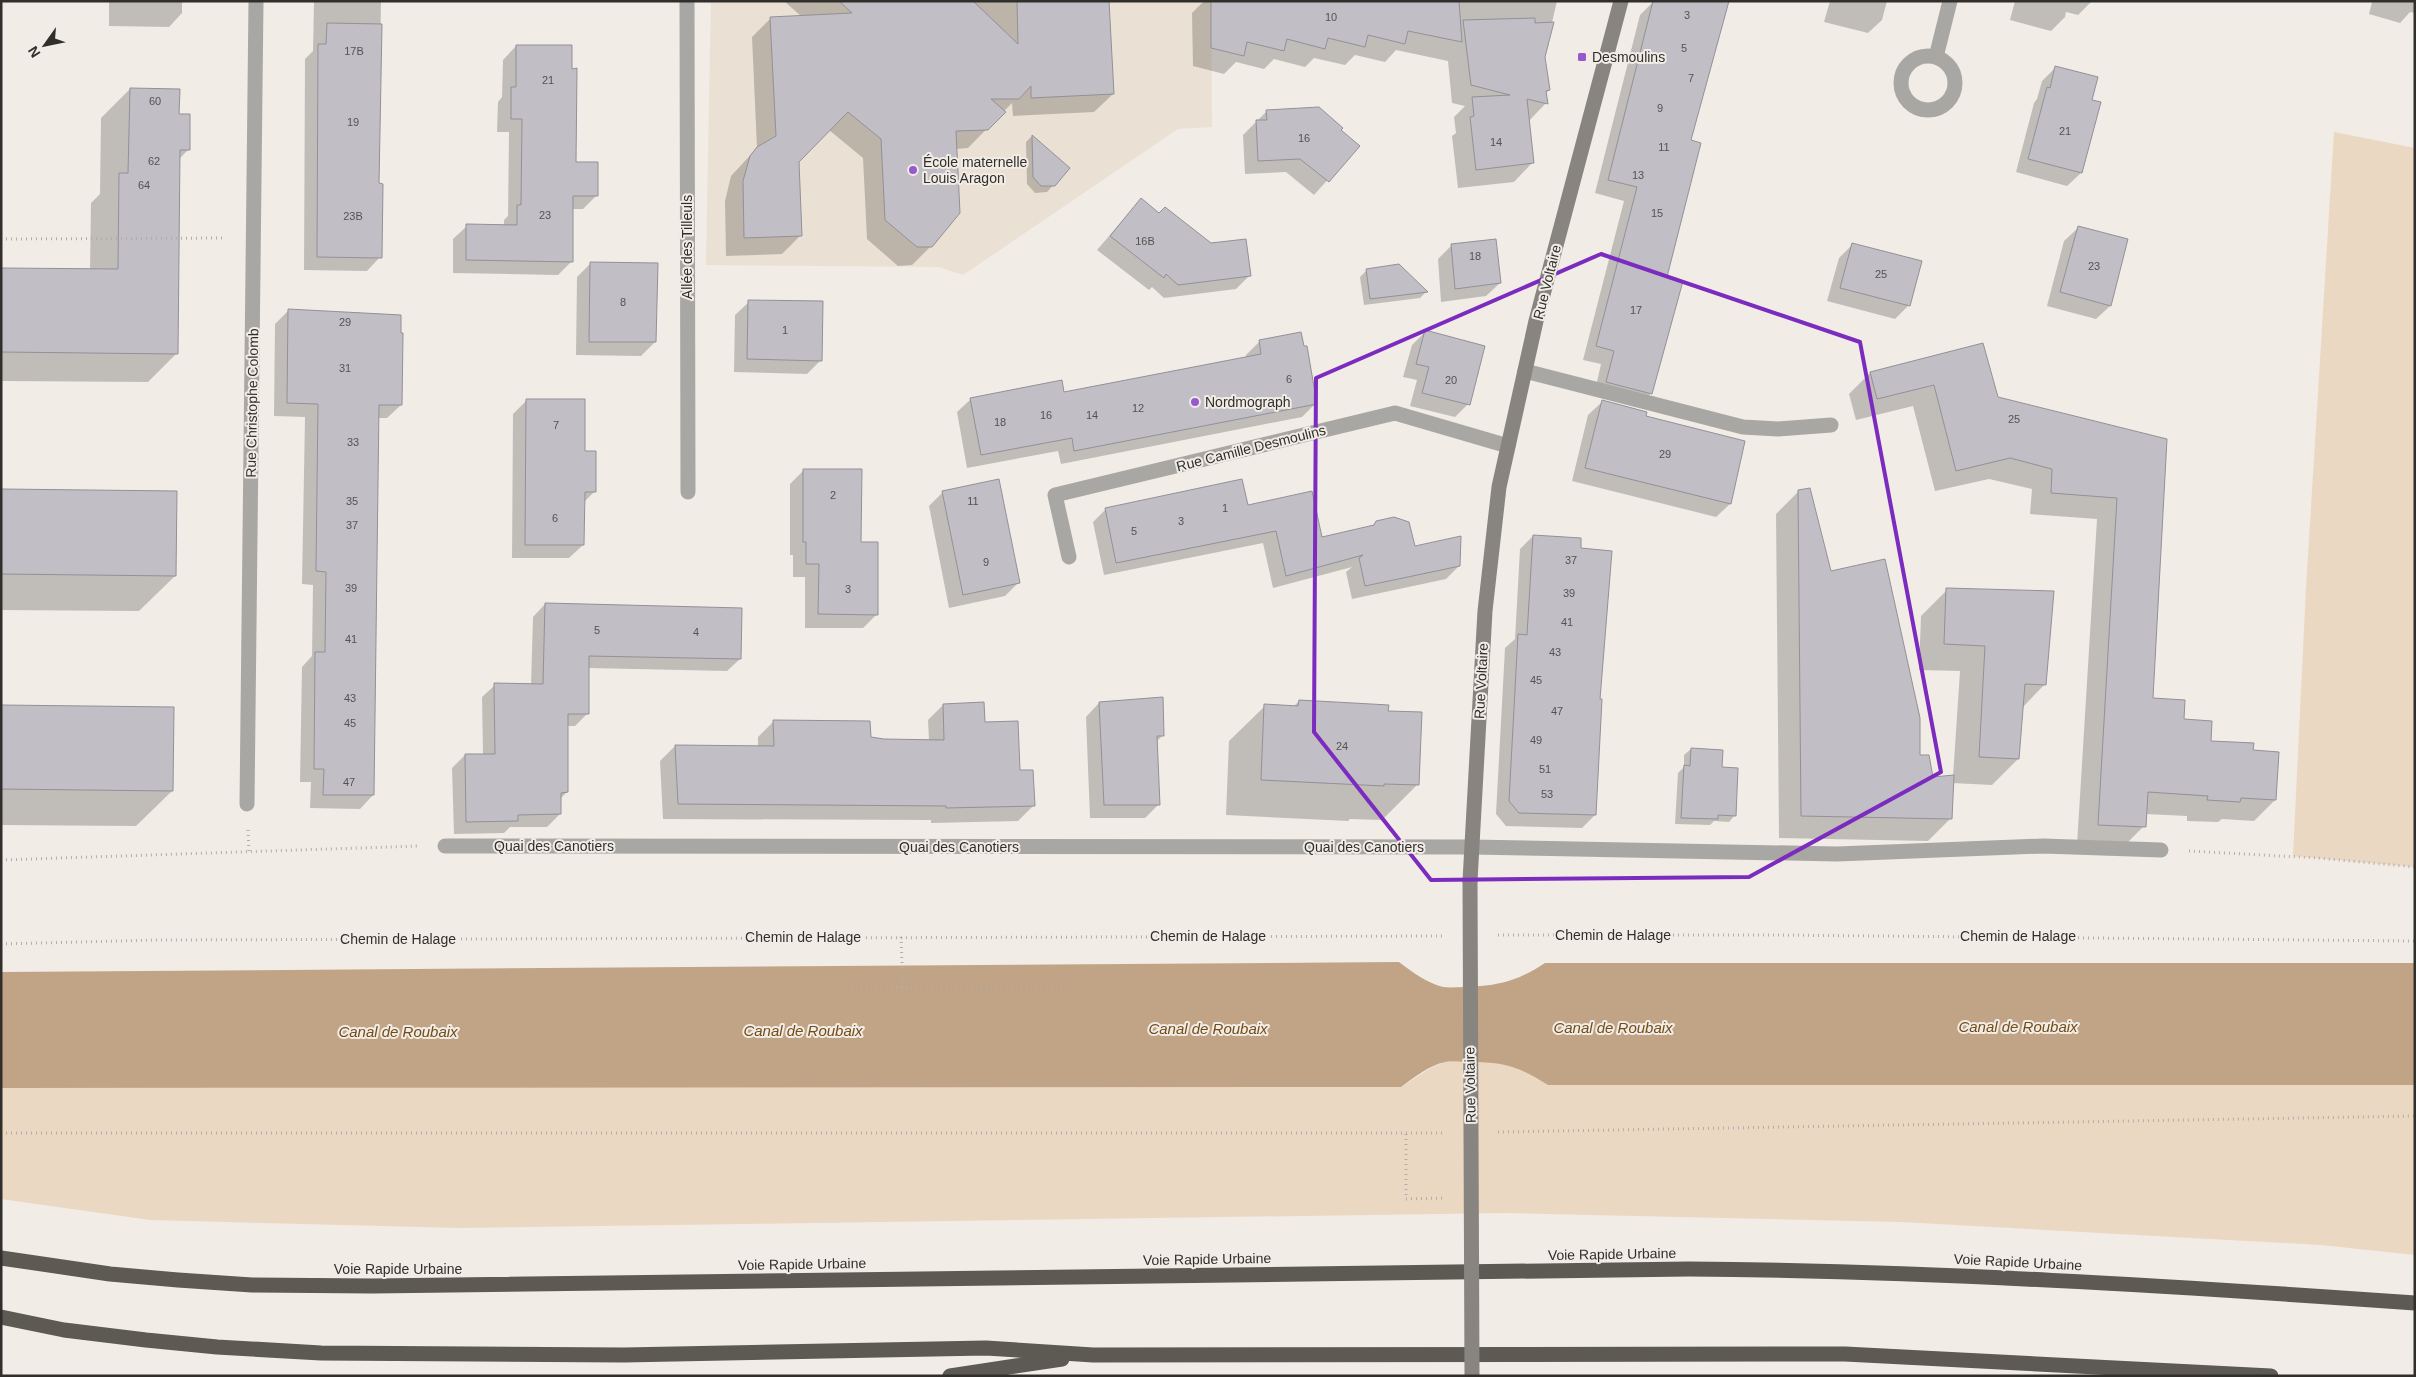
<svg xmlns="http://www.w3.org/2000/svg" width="2416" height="1377" font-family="Arial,sans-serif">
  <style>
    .built { fill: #ebe0d4 }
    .green { fill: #ebd8c2 }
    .water { fill: #c1a485 }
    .shadow { fill: #0003 }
    .building { fill: #c1bec5; stroke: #939097 }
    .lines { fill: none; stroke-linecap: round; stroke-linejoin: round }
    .path { stroke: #b1ada8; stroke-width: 3; stroke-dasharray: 1 4; stroke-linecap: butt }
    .lane { stroke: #a9a7a4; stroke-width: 15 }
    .street { stroke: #a9a7a4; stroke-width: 15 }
    .secondary { stroke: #888581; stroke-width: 15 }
    .highway { stroke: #5d5953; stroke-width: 15 }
    .secondary-bridge { stroke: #888581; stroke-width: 15 }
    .marked { fill: none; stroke: #7b2cbf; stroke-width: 4; stroke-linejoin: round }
    .poi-dot { fill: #9859cf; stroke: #f1ece6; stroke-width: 2 }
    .labels { text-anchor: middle; stroke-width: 4; stroke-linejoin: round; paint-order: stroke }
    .number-label { font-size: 11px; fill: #555352 }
    .poi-label { font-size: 14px; fill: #312f2c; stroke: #f1ece6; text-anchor: start }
    .street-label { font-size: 14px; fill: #312f2c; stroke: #f1ece6 }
    .water-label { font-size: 15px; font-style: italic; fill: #734c17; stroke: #f1ece6 }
  </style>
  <rect width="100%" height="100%" fill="#f1ece6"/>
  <!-- built -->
  <polygon class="built" points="711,1 1211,1 1212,127 1178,129 963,275 939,267 706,265"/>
  <!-- green -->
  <g class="green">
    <polygon points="2334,132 2415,148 2415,867 2293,856 2306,588"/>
    <path d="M1444,1062C1472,1062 1502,1059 1529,1072C1535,1076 1542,1081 1548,1085H2415V1255L2321,1245L1901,1222L1506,1213L460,1228L150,1220L1,1199V1088L1401,1087L1429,1069Z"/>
  </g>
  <!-- water -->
  <path class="water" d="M1399,962C1412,972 1427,983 1443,987C1450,988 1458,987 1466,987C1498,986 1518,981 1545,963H2415V1085H1548C1518,1066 1504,1062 1468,1062C1461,1062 1452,1061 1445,1062C1430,1065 1413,1078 1401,1087L1,1088V972Z"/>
  <!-- shadow -->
  <g class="shadow">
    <polygon points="109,1 182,1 182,13 169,27 109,26"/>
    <polygon points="314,1 381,1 378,185 380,257 367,271 304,270 305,59 313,51"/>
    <polygon points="784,1 1108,1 1113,94 1094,112 1013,116 1012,103 968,148 956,149 931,246 912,265 898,266 867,239 863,158 829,130 798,161 800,236 782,254 726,256 725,201 731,176 757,148 752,37 771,18 801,16"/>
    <polygon points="1204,1 1557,1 1544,57 1549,90 1545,94 1546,103 1528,122 1532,163 1514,182 1458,188 1452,136 1456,133 1454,117 1465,106 1452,103 1448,61 1396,50 1385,62 1355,55 1345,65 1314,58 1305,67 1274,59 1264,69 1236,62 1224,74 1193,66 1192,13"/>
    <polygon points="1830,1 1887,1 1882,20 1868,33 1824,22"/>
    <polygon points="2015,1 2092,1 2078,15 2066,12 2065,17 2051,31 2010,20"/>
    <polygon points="2368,1 2415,1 2415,13 2410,12 2400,23 2369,14 2372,2"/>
    <polygon points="1653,2 1689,141 1665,278 1651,393 1637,407 1594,395 1601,364 1583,360 1624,201 1595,193 1640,15"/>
    <polygon points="516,46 575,163 596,196 583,209 572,209 572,261 558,275 453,273 453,239 467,226 504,226 504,220 508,216 509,132 497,132 498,102 502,97 503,60"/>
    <polygon points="2055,68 2081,173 2067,186 2016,172 2034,103 2037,99 2042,81"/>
    <polygon points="130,89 178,115 189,149 179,159 177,353 148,382 1,381 1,269 90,270 91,203 100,194 101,118"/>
    <polygon points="1267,111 1339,130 1358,146 1314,195 1286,172 1245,174 1243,135"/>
    <polygon points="1032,136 1069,168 1047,192 1035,193 1027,184 1026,142"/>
    <polygon points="1141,199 1159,214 1249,276 1236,289 1164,298 1152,287 1149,290 1097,250"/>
    <polygon points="2078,228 2127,240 2110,306 2096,319 2047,306 2064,241"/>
    <polygon points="1853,244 1909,305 1895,319 1827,301 1839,258"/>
    <polygon points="1451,246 1500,283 1486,296 1441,302 1438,259"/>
    <polygon points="591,263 655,342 641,356 576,355 577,277"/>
    <polygon points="1367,270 1426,292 1420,298 1364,305 1360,277"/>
    <polygon points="749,302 821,360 807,374 734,372 735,315"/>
    <polygon points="289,310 401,405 387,418 377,418 373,795 360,809 310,808 311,782 300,782 302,667 312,656 313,585 302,584 305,417 274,416 275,324"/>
    <polygon points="1425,332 1468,404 1455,417 1410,406 1417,380 1403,377 1412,345"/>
    <polygon points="1260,341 1316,403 1302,417 1061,464 1058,451 967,468 957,412 971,399 1063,394 1246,358 1246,355"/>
    <polygon points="1982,344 1997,398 2166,440 2151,700 2210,742 2252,752 2275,800 2254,821 2222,819 2218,822 2187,821 2187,816 2145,814 2144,826 2123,847 2077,845 2097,519 2030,514 2032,489 1989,479 1935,491 1913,406 1856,420 1849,394 1870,373"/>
    <polygon points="527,400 584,452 595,491 583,503 583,545 569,558 512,558 513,414"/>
    <polygon points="1602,402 1644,417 1730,504 1716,517 1572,481 1588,415"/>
    <polygon points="804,470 860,544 877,614 863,628 805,628 805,577 793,577 793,555 790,555 790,484"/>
    <polygon points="1,490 175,576 139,611 1,610"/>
    <polygon points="1799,491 1830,573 1919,756 1932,779 1953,777 1960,671 1919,670 1921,616 1947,590 2045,684 2022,708 2018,759 1992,785 1952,783 1951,818 1928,841 1779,838 1776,514"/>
    <polygon points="943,492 1018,583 1005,596 949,608 929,506"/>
    <polygon points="1247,507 1321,538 1371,527 1377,522 1414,547 1459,566 1446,579 1352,599 1346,572 1352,567 1273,588 1263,543 1104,575 1093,522 1106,509"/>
    <polygon points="1533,536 1599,700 1595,815 1582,828 1506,826 1496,814 1505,648 1515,639 1520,549"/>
    <polygon points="545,604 740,659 727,671 588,668 588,713 575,726 566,726 567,792 560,799 560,814 547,827 510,827 504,833 454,834 452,768 465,755 483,755 482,697 495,685 531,685 533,617"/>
    <polygon points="1299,701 1387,712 1418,784 1382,820 1350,819 1348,821 1226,815 1229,741 1265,706 1293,707"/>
    <polygon points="1099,703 1163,735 1156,742 1159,804 1145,818 1090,818 1086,717"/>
    <polygon points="943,705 983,724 1019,771 1033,806 1018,821 931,823 931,820 663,819 660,761 675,746 758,747 758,737 774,721 884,740 929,741 928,720"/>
    <polygon points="1,707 172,791 136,826 1,825"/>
    <polygon points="1691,749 1721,769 1735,815 1729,822 1714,821 1710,825 1675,824 1678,773 1684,767 1684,755"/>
  </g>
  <!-- building -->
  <g class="building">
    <polygon points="839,1 973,1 1018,44 1017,1 1109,1 1114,94 1031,98 1031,86 1019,99 991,99 1006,112 988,130 956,131 960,213 932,247 917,247 885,220 881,139 848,112 799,162 802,236 744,238 743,181 750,156 757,147 776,136 770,17 852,13"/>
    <polygon points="1211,1 1459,1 1462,42 1408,31 1405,44 1368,35 1365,47 1328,38 1325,49 1287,39 1284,51 1247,42 1244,56 1211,48"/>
    <polygon points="1653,1 1729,1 1691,140 1701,143 1667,277 1683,281 1652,394 1606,382 1614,351 1596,346 1637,187 1608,180"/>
    <polygon points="1535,18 1535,23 1554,22 1545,57 1550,90 1546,91 1548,104 1527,99 1534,163 1476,170 1470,117 1474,116 1472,97 1510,95 1471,85 1463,20"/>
    <polygon points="327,23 382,24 379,183 383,184 382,258 317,257 318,44 326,44"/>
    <polygon points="516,45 572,45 572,69 577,68 576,162 598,162 598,196 573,196 573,262 466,260 466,224 517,225 517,205 521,205 522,119 511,119 511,87 516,87"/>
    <polygon points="2055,66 2098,77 2092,100 2101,102 2082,173 2028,159 2047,87 2050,88"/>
    <polygon points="130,88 180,89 179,114 190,114 190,150 180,150 178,354 1,352 1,268 118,269 119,173 128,173"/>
    <polygon points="1319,107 1343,128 1341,130 1360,146 1329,182 1300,159 1258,161 1256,120 1267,120 1266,110"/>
    <polygon points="1032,135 1070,168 1055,186 1041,186 1033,177"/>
    <polygon points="1141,198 1159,213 1165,207 1211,243 1246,239 1251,276 1178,285 1166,274 1164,278 1110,236"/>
    <polygon points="2078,226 2128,239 2111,306 2060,292"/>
    <polygon points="1496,239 1501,283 1455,289 1451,244"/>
    <polygon points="1852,243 1922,261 1910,306 1840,288"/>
    <polygon points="590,262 658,263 656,342 589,342"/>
    <polygon points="1399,264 1428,292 1370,299 1366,269"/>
    <polygon points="748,300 823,301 822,361 747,359"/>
    <polygon points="288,309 401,315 401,333 403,333 402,405 379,405 374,795 323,795 324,769 314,769 315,652 325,652 326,572 316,571 318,404 287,403"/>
    <polygon points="1425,330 1485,346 1470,405 1422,393 1429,367 1416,364"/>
    <polygon points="1301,332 1304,346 1307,346 1317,404 1074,451 1072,438 981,455 970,398 1062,380 1064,392 1261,354 1259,340"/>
    <polygon points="1983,343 1998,397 2167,439 2153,698 2185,700 2184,719 2212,721 2211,741 2254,743 2253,750 2279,752 2276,800 2241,798 2240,802 2207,800 2208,796 2148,792 2146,827 2098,825 2117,498 2051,493 2052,469 2010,458 1956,471 1934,385 1877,399 1870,372"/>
    <polygon points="526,399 585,399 585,451 596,451 596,492 585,492 584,545 525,545"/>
    <polygon points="1602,400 1647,412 1646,416 1745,441 1731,504 1585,468"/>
    <polygon points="803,469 862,469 861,542 878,542 878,615 818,614 819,564 806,564 806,542 803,542"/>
    <polygon points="999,479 1020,583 963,595 942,491"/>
    <polygon points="1242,479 1248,505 1312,491 1322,537 1374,525 1376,521 1394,517 1409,522 1415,546 1461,536 1460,566 1365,586 1359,558 1363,555 1286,576 1276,531 1116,563 1105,508"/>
    <polygon points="1810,488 1831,571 1885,559 1920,718 1920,755 1929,755 1933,777 1954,775 1952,819 1801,816 1798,490"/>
    <polygon points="1,489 177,491 176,576 1,574"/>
    <polygon points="1533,535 1581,538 1581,548 1612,551 1600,699 1602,699 1596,815 1519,813 1509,801 1518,634 1527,635"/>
    <polygon points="1946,588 2054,591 2046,685 2025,684 2019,759 1979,757 1985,646 1944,644"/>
    <polygon points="545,603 742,608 741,659 589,656 589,714 568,714 568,792 561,793 561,814 518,815 518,821 466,822 465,754 495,754 494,683 543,684"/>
    <polygon points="1163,697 1164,736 1157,736 1160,805 1104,805 1099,702"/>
    <polygon points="1299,700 1389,705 1388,711 1422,712 1419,785 1384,784 1384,786 1261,780 1264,704 1298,706"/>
    <polygon points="984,702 985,722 1018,721 1020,770 1033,770 1035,806 946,808 946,806 678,804 675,745 774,746 773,720 870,721 871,737 884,739 944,740 943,704"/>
    <polygon points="1,705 174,707 173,791 1,789"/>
    <polygon points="1691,748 1723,750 1722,767 1738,768 1736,816 1718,815 1718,819 1681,818 1684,765 1690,766"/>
  </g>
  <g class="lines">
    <!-- path -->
    <g class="path">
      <polyline points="1,239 226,238"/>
      <polyline points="248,830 249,852"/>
      <polyline points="2189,851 2317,858 2415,867"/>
      <polyline points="1,860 418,846"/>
      <polyline points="1498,935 1770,935 2415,941"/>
      <polyline points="901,937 903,988"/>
      <polyline points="1,944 156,940 1442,936"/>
      <polyline points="851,987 1069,987"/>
      <polyline points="1498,1132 2415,1116"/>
      <polyline points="1,1133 1444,1133"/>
      <polyline points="1406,1134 1406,1199 1443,1198"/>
    </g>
    <!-- lane -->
    <polyline class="lane" points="1525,371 1743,427 1778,429 1831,425"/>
    <!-- street -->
    <g class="street">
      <polyline points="687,1 688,492"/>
      <circle cx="1928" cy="83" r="27"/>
      <polyline points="1936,57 1950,1"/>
      <polyline points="1069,557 1055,495 1395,413 1508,446"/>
      <polyline points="247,804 256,1"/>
      <polyline points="445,846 1472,847 1837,854 2043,846 2161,850"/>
    </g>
    <!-- secondary -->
    <polyline class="secondary" points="1470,881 1485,611 1499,487 1536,321 1621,1"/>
    <!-- highway -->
    <g class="highway">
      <path d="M1,1258L110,1274L178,1280L252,1285L373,1286L1689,1269C1932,1271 2173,1286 2415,1303"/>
      <polyline points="1,1317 64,1330 146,1340 217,1347 321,1353 624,1355 986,1348 1093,1355 1845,1354 2271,1376"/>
      <polyline points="950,1376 1062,1359"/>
    </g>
    <!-- secondary-bridge -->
    <polyline class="secondary-bridge" points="1470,881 1472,1376"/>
  </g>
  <!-- marked area -->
  <path class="marked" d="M1601,254L1860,342L1941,772L1749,877L1431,880L1314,732L1316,378Z"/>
  <!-- markers -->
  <g class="poi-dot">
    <rect x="1577" y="52" width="10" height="10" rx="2.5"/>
    <circle cx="913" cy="170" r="5"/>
    <circle cx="1195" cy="402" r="5"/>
  </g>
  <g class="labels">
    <!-- number labels -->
    <g class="number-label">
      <text x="1687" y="19">3</text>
      <text x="1331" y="21">10</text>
      <text x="1684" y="52">5</text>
      <text x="354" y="55">17B</text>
      <text x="1691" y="82">7</text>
      <text x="548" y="84">21</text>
      <text x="155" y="105">60</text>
      <text x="1660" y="112">9</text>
      <text x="353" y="126">19</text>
      <text x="2065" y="135">21</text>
      <text x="1304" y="142">16</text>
      <text x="1496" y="146">14</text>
      <text x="1664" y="151">11</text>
      <text x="154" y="165">62</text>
      <text x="1638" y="179">13</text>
      <text x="144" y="189">64</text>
      <text x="1657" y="217">15</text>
      <text x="545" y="219">23</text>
      <text x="353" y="220">23B</text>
      <text x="1145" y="245">16B</text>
      <text x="1475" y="260">18</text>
      <text x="2094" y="270">23</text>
      <text x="1881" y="278">25</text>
      <text x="623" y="306">8</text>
      <text x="1636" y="314">17</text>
      <text x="345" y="326">29</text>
      <text x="785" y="334">1</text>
      <text x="345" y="372">31</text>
      <text x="1289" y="383">6</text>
      <text x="1451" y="384">20</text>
      <text x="1138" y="412">12</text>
      <text x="1046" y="419">16</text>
      <text x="1092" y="419">14</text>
      <text x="2014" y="423">25</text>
      <text x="1000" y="426">18</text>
      <text x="556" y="429">7</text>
      <text x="353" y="446">33</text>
      <text x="1665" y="458">29</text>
      <text x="833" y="499">2</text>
      <text x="352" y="505">35</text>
      <text x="973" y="505">11</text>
      <text x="1225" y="512">1</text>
      <text x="555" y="522">6</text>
      <text x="1181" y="525">3</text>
      <text x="352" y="529">37</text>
      <text x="1134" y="535">5</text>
      <text x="1571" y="564">37</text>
      <text x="986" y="566">9</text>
      <text x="351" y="592">39</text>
      <text x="848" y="593">3</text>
      <text x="1569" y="597">39</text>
      <text x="1567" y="626">41</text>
      <text x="597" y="634">5</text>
      <text x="696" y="636">4</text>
      <text x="351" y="643">41</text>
      <text x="1555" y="656">43</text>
      <text x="1536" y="684">45</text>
      <text x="350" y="702">43</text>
      <text x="1557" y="715">47</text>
      <text x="350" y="727">45</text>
      <text x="1536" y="744">49</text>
      <text x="1342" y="750">24</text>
      <text x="1545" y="773">51</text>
      <text x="349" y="786">47</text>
      <text x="1547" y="798">53</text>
    </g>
    <!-- poi labels -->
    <g class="poi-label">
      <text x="1592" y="62">Desmoulins</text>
      <text x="923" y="167">École maternelle<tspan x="923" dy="16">Louis Aragon</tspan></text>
      <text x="1205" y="407">Nordmograph</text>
    </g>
    <!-- street labels -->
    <g class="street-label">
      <text transform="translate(687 247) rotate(-90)" y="5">Allée des Tilleuls</text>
      <text transform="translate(1547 282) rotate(-76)" y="5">Rue Voltaire</text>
      <text transform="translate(252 403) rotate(-89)" y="5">Rue Christophe Colomb</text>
      <text transform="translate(1251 448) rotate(-14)" y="5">Rue Camille Desmoulins</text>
      <text transform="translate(1481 681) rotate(-87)" y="5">Rue Voltaire</text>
      <text x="554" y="851">Quai des Canotiers</text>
      <text x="959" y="852">Quai des Canotiers</text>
      <text x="1364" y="852">Quai des Canotiers</text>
      <text x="1613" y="940">Chemin de Halage</text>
      <text x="1208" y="941">Chemin de Halage</text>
      <text x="2018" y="941">Chemin de Halage</text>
      <text x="803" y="942">Chemin de Halage</text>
      <text x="398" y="944">Chemin de Halage</text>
      <text transform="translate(1470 1085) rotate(-91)" y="5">Rue Voltaire</text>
      <text transform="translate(1612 1254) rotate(-1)" y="5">Voie Rapide Urbaine</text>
      <text transform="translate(1207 1259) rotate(-1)" y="5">Voie Rapide Urbaine</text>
      <text transform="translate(2018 1262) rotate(3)" y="5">Voie Rapide Urbaine</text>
      <text transform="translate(802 1264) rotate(-1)" y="5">Voie Rapide Urbaine</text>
      <text x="398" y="1274">Voie Rapide Urbaine</text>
    </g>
    <!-- water labels -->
    <g class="water-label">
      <text x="2018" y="1032">Canal de Roubaix</text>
      <text x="1613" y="1033">Canal de Roubaix</text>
      <text x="1208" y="1034">Canal de Roubaix</text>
      <text x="803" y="1036">Canal de Roubaix</text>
      <text x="398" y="1037">Canal de Roubaix</text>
    </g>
  </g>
  <!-- border -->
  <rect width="2416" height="1377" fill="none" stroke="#312f2c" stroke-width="5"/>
  <!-- north arrow -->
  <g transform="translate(45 45) rotate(237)" stroke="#f1ece6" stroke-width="4" paint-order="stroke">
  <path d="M0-4L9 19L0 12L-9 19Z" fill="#312f2c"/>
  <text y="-8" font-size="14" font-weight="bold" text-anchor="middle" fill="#312f2c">N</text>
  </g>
</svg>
